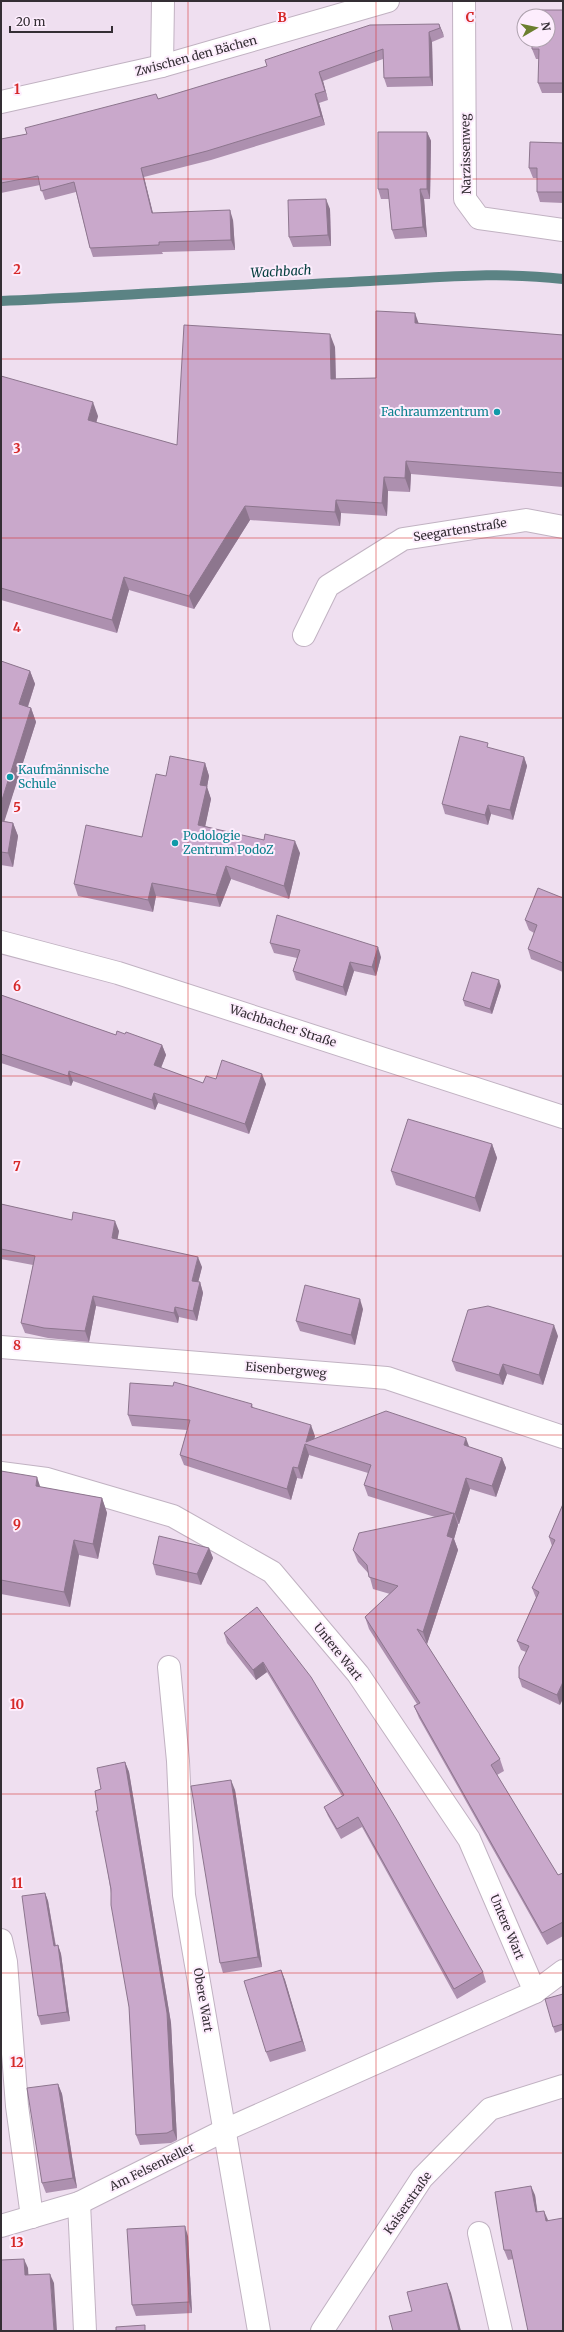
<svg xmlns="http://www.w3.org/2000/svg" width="564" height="2332" font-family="Merriweather,serif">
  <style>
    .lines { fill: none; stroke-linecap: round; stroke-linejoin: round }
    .stream { stroke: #5b8384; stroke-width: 10 }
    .minor-casing { stroke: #c1b2c2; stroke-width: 24 }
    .minor { stroke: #fff; stroke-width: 22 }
    .wall { fill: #ad90af }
    .shaded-wall { fill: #8d768e }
    .building { fill: #c9a8cb; stroke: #8d768e }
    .grid { fill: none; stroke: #d62828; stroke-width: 1; stroke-opacity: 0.55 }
    .culture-dot { fill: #0f9aa8; stroke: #fdedfd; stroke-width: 1.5 }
    .labels { text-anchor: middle; stroke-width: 4; stroke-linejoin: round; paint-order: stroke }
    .street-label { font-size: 12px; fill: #342e34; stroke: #fdedfd }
    .culture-label { font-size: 12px; fill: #0d838f; stroke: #fdedfd; text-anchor: start }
    .water-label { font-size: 13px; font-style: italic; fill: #064040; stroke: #fdedfd }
    .grid-label { font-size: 13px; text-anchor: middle; font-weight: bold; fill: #d62828; stroke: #fdedfd; stroke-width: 4; stroke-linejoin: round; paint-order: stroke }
  </style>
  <rect width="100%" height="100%" fill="#efdff0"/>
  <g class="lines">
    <!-- stream -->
    <path class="stream" d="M1,301C124,296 247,287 370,281C434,278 498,271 563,279"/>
    <!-- minor casing -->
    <g class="minor-casing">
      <g id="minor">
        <polyline points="464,1 465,199 479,218 563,230"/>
        <polyline points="162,66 163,1"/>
        <polyline points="1,102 162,66 388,1"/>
        <polyline points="304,635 328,586 403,539 526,520 563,527"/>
        <polyline points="1,942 118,973 563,1117"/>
        <polyline points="1,1347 387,1378 563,1437"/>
        <polyline points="1,1473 47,1479 173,1516 272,1572 358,1674 469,1839 535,1992"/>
        <polyline points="169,1667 178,1761 184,1895 259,2331"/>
        <polyline points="1,1940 6,1962 17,2106 32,2217"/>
        <polyline points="79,2203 85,2331"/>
        <polyline points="1,2226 79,2203 225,2130 535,1992 563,1971"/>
        <polyline points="479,2233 501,2331"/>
        <polyline points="322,2331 422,2178 490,2109 563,2086"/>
      </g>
    </g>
    <!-- minor -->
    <use href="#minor" class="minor"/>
  </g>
  <!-- wall -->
  <g class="wall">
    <polygon points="563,10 563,93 542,93 538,83 539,59 536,59 532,49"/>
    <polygon points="439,24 444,37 432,42 433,86 387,87 384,78 383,59 323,81 328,100 319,103 325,125 211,160 144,177 153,213 233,220 235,250 162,252 163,254 93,257 90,248 76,192 45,200 40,185 1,193 1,139 27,134"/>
    <polygon points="427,132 431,141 430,199 424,199 427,237 395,239 392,230 389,199 381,199 378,189"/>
    <polygon points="563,143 563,203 540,202 537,192 537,178 533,178 529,168"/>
    <polygon points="330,209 331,246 293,247 289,237"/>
    <polygon points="419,324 563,335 563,487 411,474 410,492 388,491 387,516 341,513 340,526 250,520 194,609 129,590 117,633 1,600 1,376 98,416 96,423 177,445 335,347 336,379 376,378"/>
    <polygon points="1,661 30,671 35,684 28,707 31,708 36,722 4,821 13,823 18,836 13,867 1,865"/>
    <polygon points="490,748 524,757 527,766 513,820 491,814 488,825 445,814 442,804"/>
    <polygon points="205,763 209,776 207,787 211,799 205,826 300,853 289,899 231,879 220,907 156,896 153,912 78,896 74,884 142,837 166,776"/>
    <polygon points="563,898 563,972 531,959 528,949 534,933 529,930 525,920"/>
    <polygon points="270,943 381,957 376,976 354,971 346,996 296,980 293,971 297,958 274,953"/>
    <polygon points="501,986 492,1014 465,1006 463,1000"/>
    <polygon points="1,995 116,1035 162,1045 166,1055 161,1068 203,1083 216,1079 266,1084 249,1134 158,1103 155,1110 73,1081 71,1086 1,1063"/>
    <polygon points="492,1144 497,1158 480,1212 396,1185 391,1171"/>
    <polygon points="1,1204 119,1231 117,1239 202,1267 198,1282 200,1282 203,1293 197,1321 179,1317 178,1323 96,1306 89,1342 48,1338 25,1333 21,1323 33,1265 1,1259"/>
    <polygon points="363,1309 355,1345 300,1331 296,1321"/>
    <polygon points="558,1336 543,1385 507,1374 503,1385 456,1371 452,1361"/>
    <polygon points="252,1404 253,1408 315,1436 314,1439 470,1447 502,1458 506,1468 496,1497 470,1489 459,1524 458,1524 458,1525 454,1539 458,1550 427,1644 426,1643 500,1759 504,1771 497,1775 558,1875 563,1873 563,1936 547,1945 419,1718 414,1706 417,1704 369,1629 365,1617 390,1594 373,1589 369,1574 358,1562 353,1550 435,1517 368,1496 364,1485 368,1473 309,1455 302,1479 297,1478 291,1500 184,1465 180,1455 187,1430 132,1426 128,1415"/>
    <polygon points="1,1471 40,1487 102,1498 107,1513 98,1559 79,1555 70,1607 1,1594"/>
    <polygon points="563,1504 560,1705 522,1687 519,1678 526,1652 521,1650 517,1641 536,1598 532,1588 552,1546 549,1537"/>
    <polygon points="209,1548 213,1558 201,1585 156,1575 153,1564"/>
    <polygon points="257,1607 483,1972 486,1982 457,1999 362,1827 341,1839 328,1816 324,1807 342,1796 267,1672 256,1680 227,1643 224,1633"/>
    <polygon points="125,1762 129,1772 171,2023 177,2140 171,2143 140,2145 136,2135 129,2007 98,1811 101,1789"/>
    <polygon points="235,1790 262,1967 223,1973 220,1963"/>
    <polygon points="45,1893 48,1901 56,1946 58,1945 61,1954 70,2021 41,2025 38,2016"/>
    <polygon points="281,1970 285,1980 306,2051 270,2062 266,2052"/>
    <polygon points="563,1994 563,2030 555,2033 553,2027"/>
    <polygon points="58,2084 62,2094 77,2188 46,2193 42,2183"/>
    <polygon points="535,2195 537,2212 513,2259 508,2260 504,2250"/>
    <polygon points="188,2236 192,2313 136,2316 132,2305"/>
  </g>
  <!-- shaded-wall -->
  <g class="shaded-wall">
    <polygon points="439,24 443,33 444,37 440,28"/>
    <polygon points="429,32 432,42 433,86 430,77"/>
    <polygon points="319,72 323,81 328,100 325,91"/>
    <polygon points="315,94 319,103 325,125 321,116"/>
    <polygon points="427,132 431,141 430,199 427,189"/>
    <polygon points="141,168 144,177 155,222 152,213"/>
    <polygon points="420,189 424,199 427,237 423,227"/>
    <polygon points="326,199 330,209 331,246 328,235"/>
    <polygon points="230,210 233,220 235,250 231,240"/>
    <polygon points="415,313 420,327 415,323"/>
    <polygon points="330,334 335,347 336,393 331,379"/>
    <polygon points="93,402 98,416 93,434 88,420"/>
    <polygon points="406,461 411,474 410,492 405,478"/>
    <polygon points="384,477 388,491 387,516 382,503"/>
    <polygon points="336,500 341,513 340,526 335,512"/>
    <polygon points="245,506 250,520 194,609 189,596"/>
    <polygon points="124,577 129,590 117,633 112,620"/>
    <polygon points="30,671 35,684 24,718 19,704"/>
    <polygon points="31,708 36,722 1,832 1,803"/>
    <polygon points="524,757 527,766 513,820 510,810"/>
    <polygon points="205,763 209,776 207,787 211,799 203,837 198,825 200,785"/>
    <polygon points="488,805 491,814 488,825 485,815"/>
    <polygon points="13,823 18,836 13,867 8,853"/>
    <polygon points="295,841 300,853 289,899 284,886"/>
    <polygon points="226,866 231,879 220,907 216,895"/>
    <polygon points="152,883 156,896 153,912 148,900"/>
    <polygon points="378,947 381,957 376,976 372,967"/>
    <polygon points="350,962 354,971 346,996 343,987"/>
    <polygon points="499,980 501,986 492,1014 490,1009"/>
    <polygon points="162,1045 166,1055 158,1075 154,1065"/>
    <polygon points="69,1071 73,1081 71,1086 68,1076"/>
    <polygon points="262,1074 266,1084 249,1134 245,1124"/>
    <polygon points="154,1093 158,1103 155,1110 152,1100"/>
    <polygon points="492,1144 497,1158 480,1212 475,1198"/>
    <polygon points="115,1221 119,1231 116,1248 112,1238"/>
    <polygon points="198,1257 202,1267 196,1291 192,1281"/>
    <polygon points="200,1282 203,1293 197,1321 193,1311"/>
    <polygon points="93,1296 96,1306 89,1342 85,1331"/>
    <polygon points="360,1299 363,1309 355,1345 351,1335"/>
    <polygon points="175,1307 179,1317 178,1323 174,1313"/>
    <polygon points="554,1325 558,1336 543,1385 539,1375"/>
    <polygon points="503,1364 507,1374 503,1385 499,1375"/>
    <polygon points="311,1425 315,1436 312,1446 306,1442"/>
    <polygon points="466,1438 470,1449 464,1445"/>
    <polygon points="305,1444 309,1455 302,1479 298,1468"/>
    <polygon points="502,1458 506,1468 496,1497 492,1486"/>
    <polygon points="293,1467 297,1478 291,1500 287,1489"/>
    <polygon points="37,1477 42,1492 36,1486"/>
    <polygon points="466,1478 470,1489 459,1524 455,1514"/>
    <polygon points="102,1498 107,1513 98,1559 93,1544"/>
    <polygon points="454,1513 458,1525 454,1539 458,1550 427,1644 423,1632 447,1536"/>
    <polygon points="74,1540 79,1555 70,1607 64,1592"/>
    <polygon points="209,1548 213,1558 201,1585 197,1574"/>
    <polygon points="263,1662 267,1672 256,1680 253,1670"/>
    <polygon points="563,1682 563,1699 560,1705 557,1695"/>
    <polygon points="125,1762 129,1772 171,2023 177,2140 173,2130"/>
    <polygon points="231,1780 235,1790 262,1967 258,1957"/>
    <polygon points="45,1893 48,1901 57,1955 54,1946"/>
    <polygon points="58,1945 61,1954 70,2021 67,2012"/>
    <polygon points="281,1970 285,1980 306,2051 302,2041"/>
    <polygon points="58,2084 62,2094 77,2188 73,2178"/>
    <polygon points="531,2186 535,2195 539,2222 536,2212"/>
    <polygon points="544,2211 548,2220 549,2230 546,2221"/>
    <polygon points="185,2226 188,2236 192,2313 189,2302"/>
    <polygon points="24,2259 28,2268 29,2285 25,2275"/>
    <polygon points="50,2274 54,2283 57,2331 54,2331"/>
    <polygon points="447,2283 451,2293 461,2331 459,2331"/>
  </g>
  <!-- building -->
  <g class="building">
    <polygon points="532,10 563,10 563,83 538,83 539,49 532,49 532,40 548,40 548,16 532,16"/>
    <polygon points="439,24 440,28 429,32 430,77 384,78 383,49 319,72 325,91 315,94 321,116 207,151 141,168 152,213 230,210 231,240 159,242 159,245 90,248 74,182 41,191 38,176 1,183 1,139 27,134 25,128 156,94 158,99 267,66 265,60 370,25"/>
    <polygon points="378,132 427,132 427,189 420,189 423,227 392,230 388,189 378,189"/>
    <polygon points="530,142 563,143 563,192 537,192 537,168 529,168"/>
    <polygon points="326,199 328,235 289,237 288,200"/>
    <polygon points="376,311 415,313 415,323 563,335 563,473 406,461 405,478 384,477 382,503 336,500 335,512 245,506 189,596 124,577 112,620 1,588 1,376 93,402 88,420 177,445 184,325 330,334 331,379 376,378"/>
    <polygon points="1,661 30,671 19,704 31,708 1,803"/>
    <polygon points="460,736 488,743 487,747 524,757 510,810 488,805 485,815 442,804"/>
    <polygon points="170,756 205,763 200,785 207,786 198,825 264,840 265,834 295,841 284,886 226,866 216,895 152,883 148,900 74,884 86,825 142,837 156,774 166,776"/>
    <polygon points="1,821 13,823 8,853 1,852"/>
    <polygon points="538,888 563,898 563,963 528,949 537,925 525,920"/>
    <polygon points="277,915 378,947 372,967 350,962 343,987 293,971 300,950 270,943"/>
    <polygon points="472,972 499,980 490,1009 463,1000"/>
    <polygon points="1,995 116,1035 117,1031 125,1034 126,1032 162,1045 154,1065 203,1083 206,1076 216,1079 222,1060 262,1074 245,1124 154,1093 152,1100 69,1071 68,1076 1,1054"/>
    <polygon points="408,1119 492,1144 475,1198 391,1171"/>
    <polygon points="1,1204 72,1220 73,1212 115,1221 112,1238 198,1257 192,1281 200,1282 193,1311 175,1307 174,1313 93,1296 85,1331 44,1328 21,1323 35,1256 1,1249"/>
    <polygon points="305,1285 360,1299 351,1335 296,1321"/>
    <polygon points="488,1306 554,1325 539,1375 503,1364 499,1375 452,1361 468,1310"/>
    <polygon points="174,1382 252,1404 251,1407 311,1425 306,1442 386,1411 466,1438 464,1445 502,1458 492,1486 466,1478 455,1514 364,1485 371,1465 305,1444 298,1468 293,1467 287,1489 180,1455 190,1420 128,1415 130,1383 173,1386"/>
    <polygon points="1,1471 37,1477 36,1486 102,1498 93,1544 74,1540 64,1592 1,1580"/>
    <polygon points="563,1504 563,1682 557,1695 519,1678 519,1667 529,1646 517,1641 539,1592 532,1588 555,1540 549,1537"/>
    <polygon points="454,1513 447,1536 453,1538 423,1632 417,1629 500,1759 491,1765 558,1875 563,1873 563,1922 542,1933 414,1706 420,1703 365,1617 398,1586 369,1577 367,1565 353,1550 359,1533"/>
    <polygon points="159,1536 209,1548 197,1574 153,1564"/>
    <polygon points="257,1607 311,1677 398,1822 483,1972 454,1989 358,1817 337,1829 324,1807 344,1795 263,1662 253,1670 224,1633"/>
    <polygon points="125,1762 167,2013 173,2130 167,2133 136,2135 129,2007 111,1905 111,1889 96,1811 98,1811 95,1791 101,1789 97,1768"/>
    <polygon points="231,1780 258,1957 220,1963 191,1786"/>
    <polygon points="45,1893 54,1946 58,1945 67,2012 38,2016 22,1896"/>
    <polygon points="281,1970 302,2041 266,2052 244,1981"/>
    <polygon points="563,1994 563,2024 553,2027 545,1999"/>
    <polygon points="58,2084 73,2178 42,2183 27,2088"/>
    <polygon points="531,2186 536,2212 544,2211 546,2221 563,2218 563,2331 528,2331 511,2250 504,2250 495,2192"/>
    <polygon points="185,2226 189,2302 132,2305 127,2229"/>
    <polygon points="24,2259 25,2275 50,2274 54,2331 1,2331 1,2260"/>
    <polygon points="447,2283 459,2331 393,2331 389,2316 412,2311 407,2292"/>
    <polygon points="145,2325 145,2331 116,2331 116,2327"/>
  </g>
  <!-- grid -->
  <path class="grid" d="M188,1V2331M376,1V2331M1,179H563M1,359H563M1,538H563M1,718H563M1,897H563M1,1076H563M1,1256H563M1,1435H563M1,1614H563M1,1794H563M1,1973H563M1,2153H563"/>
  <!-- markers -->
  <g class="culture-dot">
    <circle cx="497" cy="412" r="4"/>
    <circle cx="10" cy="777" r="4"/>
    <circle cx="175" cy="843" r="4"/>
  </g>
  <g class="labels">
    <!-- street labels -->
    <g class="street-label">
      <text transform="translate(196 56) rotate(-15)" y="4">Zwischen den Bächen</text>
      <text transform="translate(466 154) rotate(-91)" y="4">Narzissenweg</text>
      <text transform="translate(460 530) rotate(-9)" y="4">Seegartenstraße</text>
      <text transform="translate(283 1026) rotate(18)" y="4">Wachbacher Straße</text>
      <text transform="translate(286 1370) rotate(5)" y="4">Eisenbergweg</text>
      <text transform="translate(338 1652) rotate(51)" y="4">Untere Wart</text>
      <text transform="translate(507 1927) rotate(67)" y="4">Untere Wart</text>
      <text transform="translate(203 2000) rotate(80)" y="4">Obere Wart</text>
      <text transform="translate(152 2167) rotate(-26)" y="4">Am Felsenkeller</text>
      <text transform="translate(408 2203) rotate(-55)" y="4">Kaiserstraße</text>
    </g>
    <!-- culture labels -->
    <g class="culture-label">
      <text x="489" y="416" text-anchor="end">Fachraumzentrum</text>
      <text x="18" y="774">Kaufmännische<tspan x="18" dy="14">Schule</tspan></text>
      <text x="183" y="840">Podologie<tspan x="183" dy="14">Zentrum PodoZ</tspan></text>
    </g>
    <!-- water labels -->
    <g class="water-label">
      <text transform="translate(281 271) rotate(-3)" y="5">Wachbach</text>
    </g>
  </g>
  <g class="grid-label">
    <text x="282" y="22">B</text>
    <text x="470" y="22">C</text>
    <text x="17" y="94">1</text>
    <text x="17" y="274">2</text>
    <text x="17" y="453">3</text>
    <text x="17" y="632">4</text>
    <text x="17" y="812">5</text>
    <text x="17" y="991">6</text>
    <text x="17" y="1171">7</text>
    <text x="17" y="1350">8</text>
    <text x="17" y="1529">9</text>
    <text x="17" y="1709">10</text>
    <text x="17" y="1888">11</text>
    <text x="17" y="2067">12</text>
    <text x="17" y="2247">13</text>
  </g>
  <!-- border -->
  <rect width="564" height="2332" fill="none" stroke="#342e34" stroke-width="4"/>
  <!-- north arrow -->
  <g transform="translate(536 28) rotate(81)"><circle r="19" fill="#fdedfd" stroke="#ada1ad"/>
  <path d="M0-3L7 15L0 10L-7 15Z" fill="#6c7f2f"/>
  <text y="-6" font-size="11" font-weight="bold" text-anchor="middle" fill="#342e34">N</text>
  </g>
  <!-- scale -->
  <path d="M10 26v6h102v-6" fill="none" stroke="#342e34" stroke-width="2"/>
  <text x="16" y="26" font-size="12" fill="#342e34" stroke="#fdedfd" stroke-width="3" paint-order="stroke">20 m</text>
</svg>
